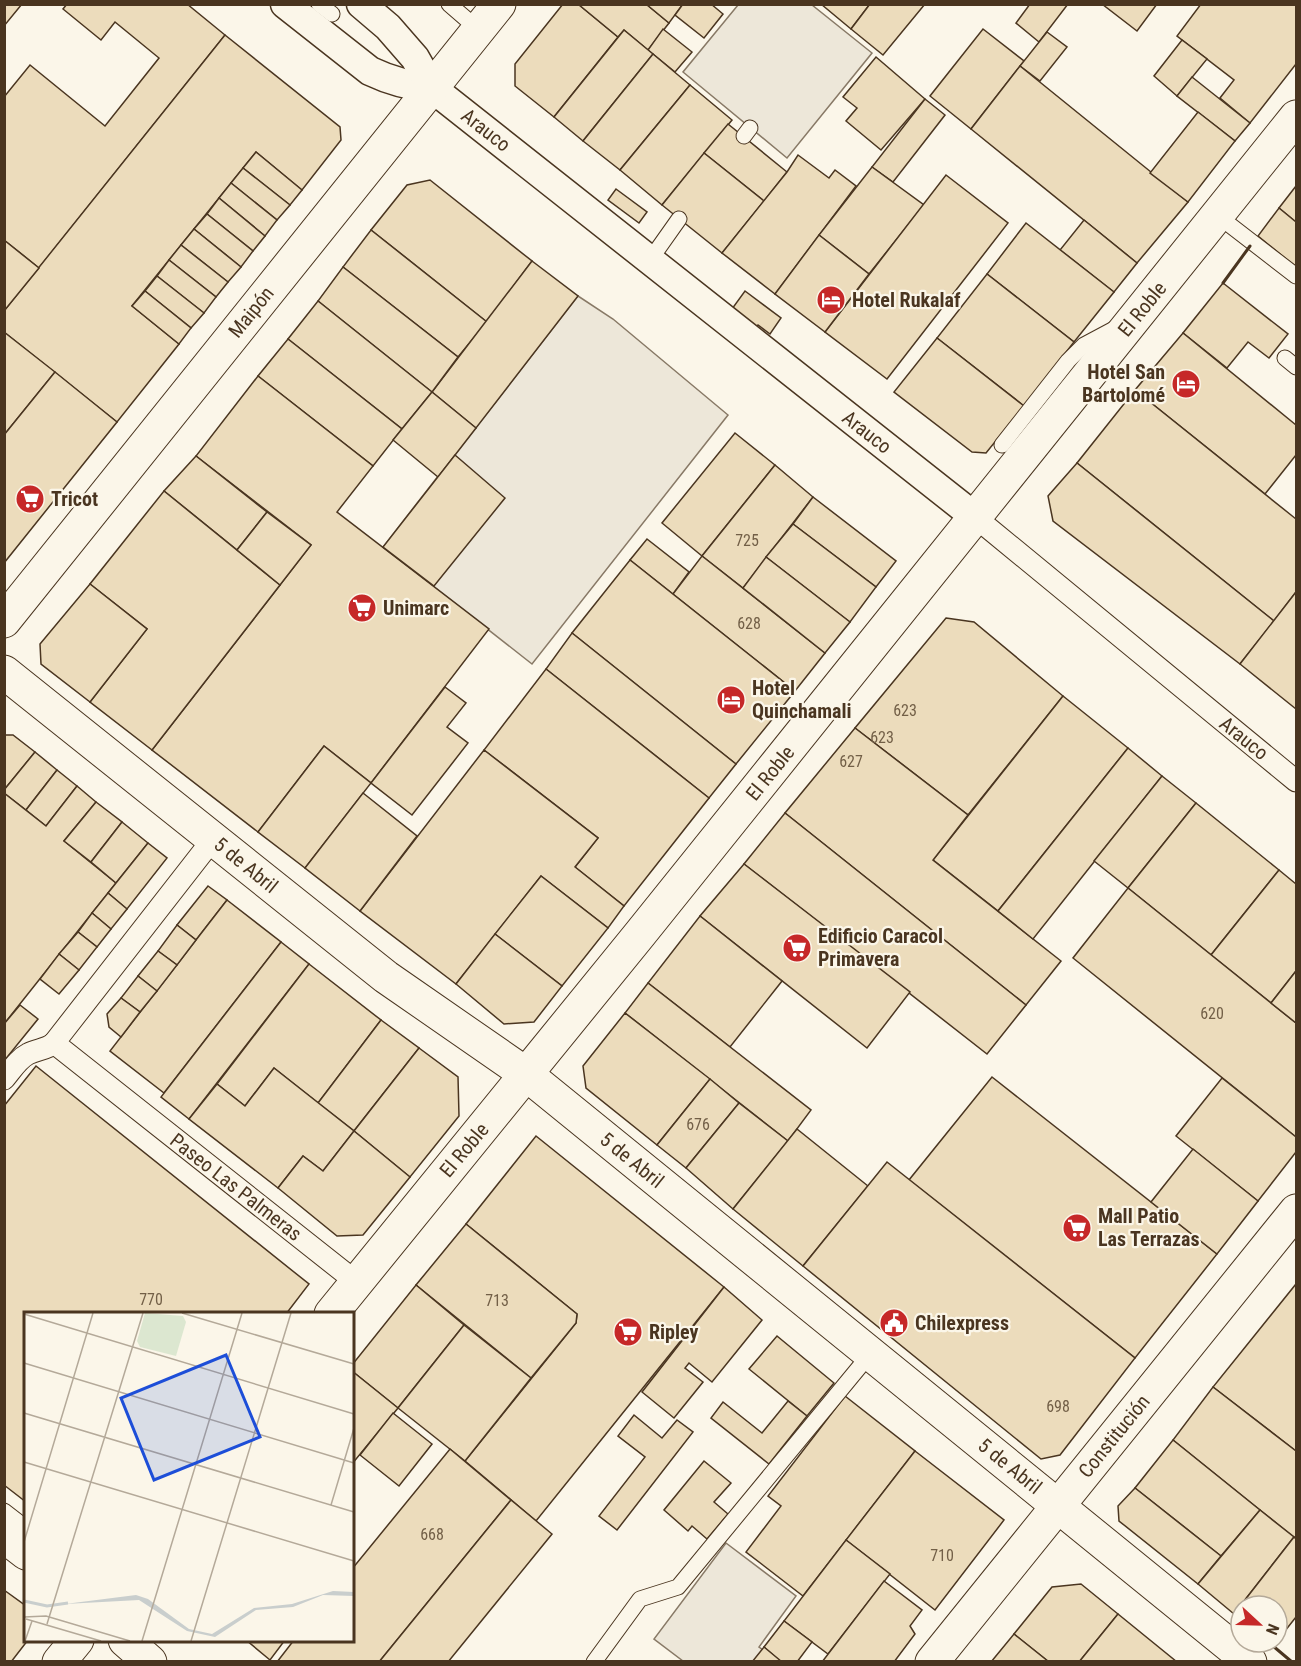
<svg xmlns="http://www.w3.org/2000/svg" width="1301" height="1666" font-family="'Roboto Condensed',sans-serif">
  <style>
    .parking { fill: #ede7d9; stroke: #887966; stroke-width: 1.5 }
    .building { fill: #ecdcbc; stroke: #4a3520; stroke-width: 1.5 }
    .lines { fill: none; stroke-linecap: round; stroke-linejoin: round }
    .service-casing { stroke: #4a3520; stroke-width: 17 }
    .pedestrian-casing { stroke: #4a3520; stroke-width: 23 }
    .minor-casing { stroke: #4a3520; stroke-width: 31 }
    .tertiary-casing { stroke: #4a3520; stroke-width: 35 }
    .secondary-casing { stroke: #4a3520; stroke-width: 35 }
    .service { stroke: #fbf6e9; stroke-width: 15 }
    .pedestrian { stroke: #fbf6e9; stroke-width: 21 }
    .minor { stroke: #fbf6e9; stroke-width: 28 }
    .tertiary { stroke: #fbf6e9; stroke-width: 33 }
    .secondary { stroke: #fbf6e9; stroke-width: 33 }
    .wall { stroke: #4a3520; stroke-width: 3 }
    .labels { text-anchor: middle; stroke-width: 4.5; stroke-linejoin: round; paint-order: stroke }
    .number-label { font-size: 16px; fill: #725f47 }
    .street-label { font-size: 20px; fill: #4a3520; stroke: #fbf6e9 }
    .poi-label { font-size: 20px; font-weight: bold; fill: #4a3520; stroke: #fbf6e9; text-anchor: start }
    .inset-river { fill: none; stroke: #c9cecd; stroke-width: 3 }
    .inset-road { fill: none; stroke: #b4a999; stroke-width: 1.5 }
    .view { fill: #1d4ed8; fill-opacity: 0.15; stroke: #1d4ed8; stroke-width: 3 }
    .inset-edge { fill: none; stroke: #4a3520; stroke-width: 3 }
  </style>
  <rect width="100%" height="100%" fill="#fbf6e9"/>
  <!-- parking -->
  <g class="parking">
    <polygon points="738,5 812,5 872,53 787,158 683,72"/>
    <polygon points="578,296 613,319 728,415 532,664 383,547"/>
    <polygon points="726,1543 796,1596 759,1647 778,1661 683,1661 654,1639"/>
  </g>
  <!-- building -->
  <g class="building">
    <polygon points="4,4 22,4 4,26"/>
    <polygon points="67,4 187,4 225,35 39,268 4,240 4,97 30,65 105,126 159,58 115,22 101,40 63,9"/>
    <polygon points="563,4 578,4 618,37 554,117 515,86 515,64"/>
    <polygon points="578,4 646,4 669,23 648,50 624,30 618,37"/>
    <polygon points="646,4 683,4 669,23"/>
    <polygon points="683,4 711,4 723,14 704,38 675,15"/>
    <polygon points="821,4 870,4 851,29"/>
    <polygon points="870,4 925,4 883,55 851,29"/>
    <polygon points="1030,4 1068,4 1039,42 1016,23"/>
    <polygon points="1102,4 1157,4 1137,31"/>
    <polygon points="1201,4 1296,4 1296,64 1250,123 1220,98 1234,80 1177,36"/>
    <polygon points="663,29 692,52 675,72 648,50"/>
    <polygon points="983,29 1024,61 971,129 930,96"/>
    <polygon points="624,30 653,54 583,141 554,117"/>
    <polygon points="1047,32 1067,47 1040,81 1020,66"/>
    <polygon points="225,35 340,127 341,140 302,190 256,152 132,306 179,344 117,422 4,332 4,311"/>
    <polygon points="1182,40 1207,59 1177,96 1154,76"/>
    <polygon points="653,54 690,85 620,170 583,141"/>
    <polygon points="876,57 925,99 881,150 846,121 857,108 843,97"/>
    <polygon points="1020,66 1188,202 1137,263 971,129"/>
    <polygon points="1192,77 1250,123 1235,141 1177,96"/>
    <polygon points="690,85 732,120 662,205 620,170"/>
    <polygon points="925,99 945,115 893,182 872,167"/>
    <polygon points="1198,112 1235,141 1188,202 1150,173"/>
    <polygon points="728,124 787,172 764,201 704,153"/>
    <polygon points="256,152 302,190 290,205 243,168"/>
    <polygon points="704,153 764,201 722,253 662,205"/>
    <polygon points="798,155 829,178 835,170 856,186 775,294 722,253 787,172"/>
    <polygon points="872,167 924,205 869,274 819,235"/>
    <polygon points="243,168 290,205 277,220 231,183"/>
    <polygon points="946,175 1008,223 887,379 825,332"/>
    <polygon points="430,180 532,261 487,322 371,230 407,185"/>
    <polygon points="231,183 277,220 265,236 219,198"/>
    <polygon points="1296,186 1296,222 1279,208"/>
    <polygon points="616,189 647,212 639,223 608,200"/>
    <polygon points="219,198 265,236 253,251 207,214"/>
    <polygon points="1279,208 1296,222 1296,267 1258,236"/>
    <polygon points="207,214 253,251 241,267 194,229"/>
    <polygon points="1084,220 1137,263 1114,292 1060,250"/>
    <polygon points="1026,223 1114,292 1074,342 987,274"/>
    <polygon points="194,229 241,267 228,282 181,245"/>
    <polygon points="371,230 487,322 458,357 343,267"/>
    <polygon points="819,235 869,274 825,332 775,294"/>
    <polygon points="4,240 39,268 4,311"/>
    <polygon points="181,245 228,282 216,297 169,260"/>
    <polygon points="169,260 216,297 204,313 157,276"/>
    <polygon points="532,261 578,296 476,428 432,392"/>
    <polygon points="343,267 458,357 432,392 318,301"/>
    <polygon points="987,274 1074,342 1024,406 937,338"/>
    <polygon points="157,276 204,313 191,328 145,291"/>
    <polygon points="1223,283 1288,334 1269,358 1248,342 1227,368 1183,333"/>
    <polygon points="145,291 191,328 179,344 132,306"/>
    <polygon points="745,291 781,318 770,334 758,325 753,331 729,313"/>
    <polygon points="318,301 432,392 402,429 288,339"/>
    <polygon points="4,332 55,372 4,435"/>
    <polygon points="1183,333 1296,425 1296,455 1265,494 1135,390"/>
    <polygon points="937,338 1024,406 986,453 972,452 894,392"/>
    <polygon points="288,339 402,429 373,466 258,376"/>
    <polygon points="55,372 117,422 4,563 4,435"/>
    <polygon points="258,376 373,466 337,512 489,629 371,783 324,746 258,832 152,750 311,545 196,456"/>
    <polygon points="1135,390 1296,519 1296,592 1274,621 1077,463"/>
    <polygon points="432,392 476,428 438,477 393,440"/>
    <polygon points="735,433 775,465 702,556 662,523"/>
    <polygon points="455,455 505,498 434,586 383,547"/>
    <polygon points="196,456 267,512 237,550 164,491"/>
    <polygon points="1077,463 1274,621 1240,664 1053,521 1048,496"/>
    <polygon points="775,465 813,497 743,588 702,556"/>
    <polygon points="164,491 280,585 152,750 90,702 147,629 90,584"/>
    <polygon points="813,497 896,561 876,587 793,524"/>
    <polygon points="267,512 311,545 280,585 237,550"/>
    <polygon points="793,524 876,587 850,622 766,557"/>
    <polygon points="647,539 689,572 673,594 630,560"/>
    <polygon points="702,556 825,653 795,691 673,594"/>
    <polygon points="766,557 850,622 825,653 743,588"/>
    <polygon points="630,560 795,691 736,764 572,633"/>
    <polygon points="90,584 147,629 90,702 41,664 40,644"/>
    <polygon points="1296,592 1296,709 1240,664"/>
    <polygon points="946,618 974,622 1063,696 968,815 855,728"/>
    <polygon points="572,633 736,764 709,798 546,669"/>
    <polygon points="546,669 709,798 624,906 575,867 598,838 484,750"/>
    <polygon points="445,687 466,703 447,727 468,743 412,815 371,783"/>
    <polygon points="1063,696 1128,748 998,911 933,860"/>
    <polygon points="855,728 968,815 933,860 1061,961 1026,1005 785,813"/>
    <polygon points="4,735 13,735 35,752 4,790"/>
    <polygon points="324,746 371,783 305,868 258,832"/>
    <polygon points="1128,748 1162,776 1033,939 998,911"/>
    <polygon points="484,750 598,838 575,867 624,906 608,928 541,876 456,984 360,911"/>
    <polygon points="35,752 57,770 26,810 4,793 4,790"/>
    <polygon points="57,770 77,786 46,826 26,810"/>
    <polygon points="1162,776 1196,803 1128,888 1094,861"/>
    <polygon points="77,786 96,802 64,841 116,883 4,1024 4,793 46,826"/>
    <polygon points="363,793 417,836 360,911 305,868"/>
    <polygon points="96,802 122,822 91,862 64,841"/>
    <polygon points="1196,803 1279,870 1211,955 1128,888"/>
    <polygon points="785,813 1026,1005 987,1054 744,864"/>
    <polygon points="122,822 148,843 116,883 91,862"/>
    <polygon points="148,843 167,858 127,909 108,893"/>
    <polygon points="744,864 910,992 867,1048 700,916"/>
    <polygon points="1279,870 1296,884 1296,971 1271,1003 1211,955"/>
    <polygon points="541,876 608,928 562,986 495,934"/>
    <polygon points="208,886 227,900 196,940 177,925"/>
    <polygon points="1128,888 1296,1023 1296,1137 1073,958"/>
    <polygon points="108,893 127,909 111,929 92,913"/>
    <polygon points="227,900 281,942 164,1093 110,1051"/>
    <polygon points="92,913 111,929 97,947 78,932"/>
    <polygon points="700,916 782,981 730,1047 648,983"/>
    <polygon points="177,925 196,940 177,965 158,951"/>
    <polygon points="78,932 97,947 79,970 59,954"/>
    <polygon points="495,934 562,986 534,1022 504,1024 456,984"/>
    <polygon points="281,942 309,964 189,1119 161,1097"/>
    <polygon points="158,951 177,965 157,991 138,976"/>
    <polygon points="59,954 79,970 59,994 40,979"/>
    <polygon points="309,964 381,1020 318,1103 274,1068 245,1106 217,1084"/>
    <polygon points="1296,971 1296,1023 1271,1003"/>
    <polygon points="138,976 157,991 140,1012 121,998"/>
    <polygon points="648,983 811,1110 788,1141 625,1013"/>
    <polygon points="121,998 140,1012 121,1037 109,1027 107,1014"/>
    <polygon points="20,1005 38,1019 4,1061 4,1024"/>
    <polygon points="625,1013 710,1079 657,1145 586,1088 583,1066"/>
    <polygon points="381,1020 419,1048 354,1131 318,1103"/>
    <polygon points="419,1048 458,1077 459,1116 410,1177 354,1131"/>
    <polygon points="36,1066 309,1284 286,1314 26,1314 26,1502 4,1485 4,1106"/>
    <polygon points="274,1068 354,1131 323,1171 303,1156 278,1188 189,1119 217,1084 245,1106"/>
    <polygon points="992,1077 1217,1254 1135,1358 909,1180"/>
    <polygon points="1222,1078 1296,1137 1296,1152 1258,1201 1176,1136"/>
    <polygon points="710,1079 739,1103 686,1168 657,1145"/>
    <polygon points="739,1103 788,1141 733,1209 686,1168"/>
    <polygon points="797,1129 868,1186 803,1266 733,1209"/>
    <polygon points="354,1131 410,1177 363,1235 337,1236 278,1188 303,1156 323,1171"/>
    <polygon points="536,1136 724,1287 536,1521 465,1461 576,1323 577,1314 466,1224"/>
    <polygon points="1193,1149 1258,1201 1217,1254 1151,1202"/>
    <polygon points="887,1162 1135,1358 1060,1455 1041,1459 803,1266"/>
    <polygon points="466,1224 577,1314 576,1323 531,1378 416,1285"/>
    <polygon points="1296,1284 1296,1451 1213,1387"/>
    <polygon points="416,1285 464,1325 398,1408 352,1371 352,1365"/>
    <polygon points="724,1287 762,1320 712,1382 689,1363 685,1368 703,1382 674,1418 642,1392"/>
    <polygon points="464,1325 531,1378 465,1461 398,1408"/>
    <polygon points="777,1336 834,1383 807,1416 749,1369"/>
    <polygon points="352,1371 398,1408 352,1464"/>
    <polygon points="1213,1387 1296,1451 1296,1539 1173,1440"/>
    <polygon points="845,1396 915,1451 803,1596 746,1552 781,1506 768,1496"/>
    <polygon points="788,1401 807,1416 769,1464 711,1418 723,1402 762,1433"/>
    <polygon points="393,1413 432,1444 399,1486 360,1455"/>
    <polygon points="634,1415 662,1438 677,1420 693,1432 617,1530 599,1516 645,1457 618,1436"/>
    <polygon points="1173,1440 1260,1510 1221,1556 1135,1488"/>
    <polygon points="450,1449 511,1500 379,1662 277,1662 294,1640 352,1640 352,1569"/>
    <polygon points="915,1451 1004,1520 935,1610 846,1540"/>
    <polygon points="704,1461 731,1483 714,1502 728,1514 707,1539 692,1526 688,1531 664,1510"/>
    <polygon points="1135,1488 1221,1556 1198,1584 1119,1521 1118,1506"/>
    <polygon points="511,1500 552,1534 448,1662 379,1662"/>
    <polygon points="1260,1510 1294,1537 1234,1614 1198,1584"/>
    <polygon points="1294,1537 1296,1539 1296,1617 1277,1641 1277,1606 1241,1606 1241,1620 1234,1614"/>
    <polygon points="846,1540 890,1574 828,1654 784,1621"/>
    <polygon points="884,1581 922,1610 910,1626 915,1634 894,1662 822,1662"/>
    <polygon points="1081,1584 1118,1614 1079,1662 1049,1662 1014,1634 1052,1587"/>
    <polygon points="4,1590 26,1606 26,1640 28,1640 11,1662 4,1662"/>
    <polygon points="1118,1614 1177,1662 1079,1662"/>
    <polygon points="784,1621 812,1642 797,1662 781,1662 764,1647"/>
    <polygon points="1014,1634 1049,1662 991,1662"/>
    <polygon points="246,1640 285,1640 270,1660"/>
    <polygon points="764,1647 782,1662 752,1662"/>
  </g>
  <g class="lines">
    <!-- service casing -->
    <g class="service-casing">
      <g id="service">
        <polyline points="319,4 332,14"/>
        <polyline points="449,4 479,30"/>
        <polyline points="744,136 750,128"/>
        <polyline points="1217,215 1296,276"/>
        <polyline points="650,260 679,219"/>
        <polyline points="1285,358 1296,367"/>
        <polyline points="1002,445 1068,361 1084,345 1114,329"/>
        <polyline points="4,1511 26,1528"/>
        <polyline points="594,1662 640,1599 678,1587 871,1353"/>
      </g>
    </g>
    <!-- pedestrian casing -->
    <g class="pedestrian-casing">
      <g id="pedestrian">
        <polyline points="975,517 1296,781"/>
        <polyline points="213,839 54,1043 355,1281"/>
        <path d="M4,1079C11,1071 18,1059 28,1054C37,1049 46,1050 54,1043"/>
      </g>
    </g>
    <!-- minor casing -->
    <g class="minor-casing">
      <g id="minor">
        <path d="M285,4L370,71C391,81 410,86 432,88"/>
        <polyline points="361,4 388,27 415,58 432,88 975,517"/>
      </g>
    </g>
    <!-- tertiary casing -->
    <g class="tertiary-casing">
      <g id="tertiary">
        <polyline points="4,621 499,4"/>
        <polyline points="4,672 386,977 526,1074 1250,1662"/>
        <polyline points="331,1314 640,934 1296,117"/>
        <polyline points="4,1536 26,1553"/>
        <polyline points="125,1640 150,1662"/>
        <polyline points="59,1662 77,1640"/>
      </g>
    </g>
    <!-- secondary casing -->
    <g class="secondary-casing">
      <polyline id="secondary" points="932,1662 1296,1211"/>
    </g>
    <!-- service -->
    <use href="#service" class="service"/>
    <!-- pedestrian -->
    <use href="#pedestrian" class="pedestrian"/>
    <!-- minor -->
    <use href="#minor" class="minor"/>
    <!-- tertiary -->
    <use href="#tertiary" class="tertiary"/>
    <!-- secondary -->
    <use href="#secondary" class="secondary"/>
    <!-- wall -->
    <g class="wall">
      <polyline points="1223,283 1250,246"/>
      <polyline points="1273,1646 1292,1662"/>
    </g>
  </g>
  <!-- icons -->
  <defs>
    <g id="hotel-disc" transform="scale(1.5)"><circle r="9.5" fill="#c62828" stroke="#fbf6e9"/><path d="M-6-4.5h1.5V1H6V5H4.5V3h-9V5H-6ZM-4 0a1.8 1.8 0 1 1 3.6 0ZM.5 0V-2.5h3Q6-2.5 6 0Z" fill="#fff"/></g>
    <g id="supermarket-disc" transform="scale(1.5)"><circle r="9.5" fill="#c62828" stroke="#fbf6e9"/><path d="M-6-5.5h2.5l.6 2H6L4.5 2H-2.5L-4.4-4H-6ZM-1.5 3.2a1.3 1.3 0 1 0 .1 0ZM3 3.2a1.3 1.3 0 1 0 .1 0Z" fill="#fff"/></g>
    <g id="civic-disc" transform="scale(1.5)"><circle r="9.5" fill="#c62828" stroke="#fbf6e9"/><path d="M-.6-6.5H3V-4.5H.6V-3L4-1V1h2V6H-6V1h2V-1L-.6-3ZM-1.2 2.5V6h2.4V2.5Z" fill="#fff"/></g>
  </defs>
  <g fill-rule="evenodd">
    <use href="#hotel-disc" x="831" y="300"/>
    <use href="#hotel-disc" x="1186" y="384"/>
    <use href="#supermarket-disc" x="30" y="499"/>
    <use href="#supermarket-disc" x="362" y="608"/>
    <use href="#hotel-disc" x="731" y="700"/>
    <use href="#supermarket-disc" x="797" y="948"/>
    <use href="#supermarket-disc" x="1077" y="1228"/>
    <use href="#civic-disc" x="894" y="1323"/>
    <use href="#supermarket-disc" x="628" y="1332"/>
  </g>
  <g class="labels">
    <!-- number labels -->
    <g class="number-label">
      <text x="747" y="546">725</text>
      <text x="749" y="629">628</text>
      <text x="905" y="716">623</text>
      <text x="882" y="743">623</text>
      <text x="851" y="767">627</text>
      <text x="1212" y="1019">620</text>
      <text x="698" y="1130">676</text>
      <text x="151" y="1305">770</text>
      <text x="497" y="1306">713</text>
      <text x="1058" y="1412">698</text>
      <text x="432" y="1540">668</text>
      <text x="942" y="1561">710</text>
    </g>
    <!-- street labels -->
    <g class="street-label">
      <text transform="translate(486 130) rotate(38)" y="7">Arauco</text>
      <text transform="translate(1142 309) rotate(-51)" y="7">El Roble</text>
      <text transform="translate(251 312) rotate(-51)" y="7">Maipón</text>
      <text transform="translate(867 432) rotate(38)" y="7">Arauco</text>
      <text transform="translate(1244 738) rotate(39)" y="7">Arauco</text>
      <text transform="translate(770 773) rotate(-51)" y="7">El Roble</text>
      <text transform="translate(246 865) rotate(39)" y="7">5 de Abril</text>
      <text transform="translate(464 1150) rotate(-50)" y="7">El Roble</text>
      <text transform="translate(632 1160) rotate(39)" y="7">5 de Abril</text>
      <text transform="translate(236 1187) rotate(38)" y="7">Paseo Las Palmeras</text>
      <text transform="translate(1114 1436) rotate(-51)" y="7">Constitución</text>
      <text transform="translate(1010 1466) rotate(39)" y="7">5 de Abril</text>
    </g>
    <!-- poi labels -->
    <g class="poi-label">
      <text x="852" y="307">Hotel Rukalaf</text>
      <text x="1165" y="379" text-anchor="end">Hotel San<tspan x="1165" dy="23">Bartolomé</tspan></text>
      <text x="51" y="506">Tricot</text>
      <text x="383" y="615">Unimarc</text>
      <text x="752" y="695">Hotel<tspan x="752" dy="23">Quinchamali</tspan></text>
      <text x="818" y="943">Edificio Caracol<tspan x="818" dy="23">Primavera</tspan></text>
      <text x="1098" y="1223">Mall Patio<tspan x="1098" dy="23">Las Terrazas</tspan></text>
      <text x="915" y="1330">Chilexpress</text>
      <text x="649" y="1339">Ripley</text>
    </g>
  </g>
  <!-- overview -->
  <g transform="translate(24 1312)">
    <rect width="330" height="330" fill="#fbf6e9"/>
    <path d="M121,1L159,4L162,10L152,44L116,35L113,29Z" fill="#dce7d0"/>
    <path d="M309,279L330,280V284L299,283L269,295L232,298L191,325L163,319L115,288L41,292L112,283L124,287L165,317L188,322L230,296L268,292Z" fill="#c9cecd"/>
    <path class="inset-river" d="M0,289L23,294L44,291"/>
    <path class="inset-road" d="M158,1L330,52M0,2L330,102M0,51L330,151M0,101L330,200M0,150L330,249M307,193L330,116M0,230L69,1M0,305L22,304L106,329M2,307L77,329M23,312L119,1M1,329L8,309M118,329L218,1M167,329L267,1"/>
    <path class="view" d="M202,43L236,125L130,168L97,86Z"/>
    <rect width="330" height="330" class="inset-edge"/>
  </g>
  <!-- border -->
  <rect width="1301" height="1666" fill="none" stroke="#4a3520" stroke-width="12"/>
  <!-- north arrow -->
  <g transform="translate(1259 1624) rotate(112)"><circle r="28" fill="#fbf6e9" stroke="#b4a999" stroke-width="1.5"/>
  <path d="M0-4.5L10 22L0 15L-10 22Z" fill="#c62828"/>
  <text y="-9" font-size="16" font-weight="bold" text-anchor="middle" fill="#4a3520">N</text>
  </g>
</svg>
